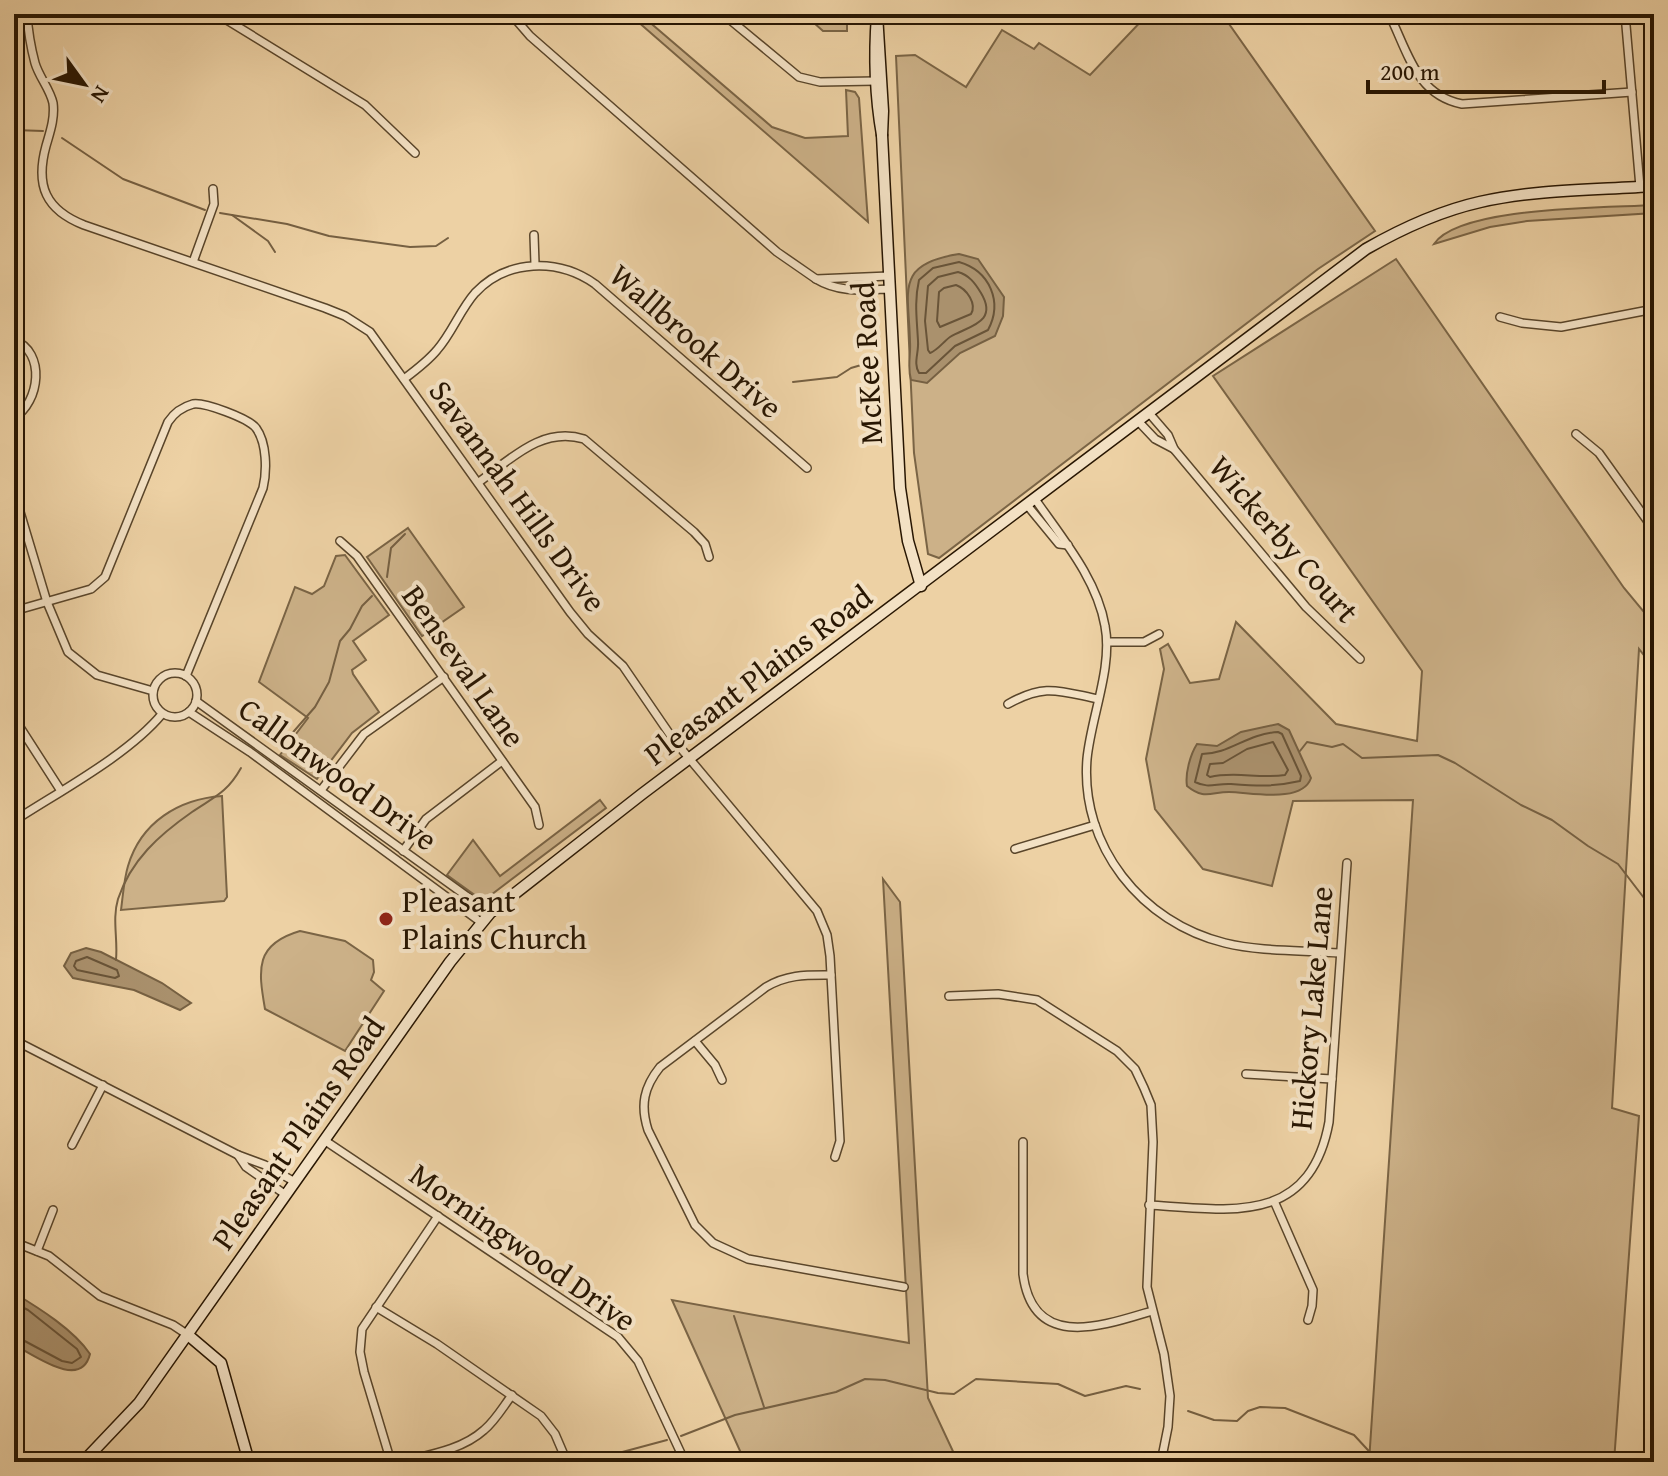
<svg xmlns="http://www.w3.org/2000/svg" width="1668" height="1476" font-family="'Gentium Book Plus',serif">
  <style>
    .green { fill: #ccb188; stroke: #7a6445; stroke-width: 2 }
    .water { fill: #aa916d; stroke: #766042; stroke-width: 2 }
    .lines { fill: none; stroke-linecap: round; stroke-linejoin: round }
    .shore { stroke: #695438; stroke-width: 2 }
    .stream { stroke: #766042; stroke-width: 2 }
    .street-casing { stroke: #59452a; stroke-width: 10 }
    .secondary-casing { stroke: #281602; stroke-width: 13 }
    .street { stroke: #f3e1c4; stroke-width: 7 }
    .secondary { stroke: #f3e1c4; stroke-width: 10 }
    .poi-dot { fill: #8f2418; stroke: #f3e1c4; stroke-width: 3 }
    .labels { text-anchor: middle; stroke-width: 8; stroke-linejoin: round; paint-order: stroke }
    .street-label { font-size: 32px; fill: #281602; stroke: #f3e1c4 }
    .poi-label { font-size: 32px; fill: #281602; stroke: #f3e1c4; text-anchor: start }
  </style>
  <rect width="100%" height="100%" fill="#edd1a4"/>
  <filter id="stains"><feTurbulence type="fractalNoise" baseFrequency=".0025" numOctaves="4"/><feColorMatrix values="0 0 0 0 .2 0 0 0 0 .09 0 0 0 0 .02 0 0 0 .5 -.17"/></filter>
  <radialGradient id="worn" r=".72"><stop offset=".6" stop-color="#630" stop-opacity="0"/><stop offset="1" stop-color="#630" stop-opacity=".3"/></radialGradient>
  <!-- green -->
  <g class="green">
    <polygon points="629,14 640,14 772,127 805,138 848,136 846,90 855,92 859,98 868,222"/>
    <polygon points="804,14 847,14 847,31 823,31"/>
    <polygon points="1148,14 1222,14 1375,231 1318,269 939,558 928,554 914,453 896,56 915,55 966,87 1002,30 1034,49 1039,43 1090,75"/>
    <path d="M1654,205V213L1527,221L1490,227L1434,244C1459,206 1608,208 1654,205Z"/>
    <polygon points="1396,259 1624,588 1654,624 1654,668 1639,649 1612,1108 1639,1116 1614,1462 1369,1462 1413,800 1293,801 1272,886 1203,869 1155,809 1146,759 1164,669 1160,649 1168,644 1190,683 1219,679 1236,622 1336,724 1417,741 1422,671 1213,376"/>
    <polygon points="408,528 464,607 422,636 367,557"/>
    <polygon points="345,555 389,615 353,641 366,660 352,670 353,674 379,712 352,733 317,779 280,755 308,718 259,682 295,587 312,594 324,586 336,556"/>
    <path d="M222,796L227,897L224,901L121,910C123,895 124,879 128,866C141,822 179,799 222,796Z"/>
    <polygon points="600,800 606,808 483,901 447,875 473,840 500,876"/>
    <polygon points="883,879 900,902 928,1398 958,1462 745,1462 672,1300 909,1343"/>
    <path d="M300,931L345,941L373,960L374,972L371,980L384,991L345,1051L265,1009C258,969 255,944 300,931Z"/>
  </g>
  <!-- water -->
  <g class="water">
    <path d="M959,254L978,259L1004,297L1003,316L995,336L960,353L927,383L911,380C907,366 911,356 910,342C909,291 894,264 959,254Z"/>
    <path d="M1278,724L1289,730L1311,778C1302,804 1250,792 1229,792C1211,792 1204,800 1187,786C1185,774 1190,755 1197,744L1217,746L1241,732Z"/>
    <polygon points="86,948 101,952 162,983 191,1003 180,1010 134,990 73,978 64,966 71,953"/>
    <path d="M14,1293C39,1308 74,1330 90,1354C81,1391 33,1354 14,1345Z"/>
  </g>
  <g class="lines">
    <!-- shore -->
    <g class="shore">
      <path d="M959,262C990,271 1003,302 988,330L955,346L926,373H919C913,363 919,353 918,341C917,320 914,302 919,280L933,268Z"/>
      <path d="M958,272C969,275 975,283 981,293C999,323 968,326 950,337C943,342 938,350 930,353L928,350L925,321L928,286L938,277Z"/>
      <path d="M956,285C967,289 977,304 971,314L940,327L937,321L939,292L944,288Z"/>
      <path d="M1278,732L1282,734L1301,776L1300,781C1273,787 1258,786 1231,784C1216,783 1209,789 1195,782L1202,754C1230,754 1246,734 1278,732Z"/>
      <path d="M1273,742L1288,770L1285,775C1260,779 1234,771 1210,777L1207,775L1210,764L1223,763L1247,749Z"/>
      <polygon points="87,957 117,970 119,976 115,978 77,970 74,966 76,961"/>
      <polyline points="14,1303 28,1310 77,1349 81,1357 72,1363 62,1361 21,1339 14,1338"/>
    </g>
    <!-- stream -->
    <g class="stream">
      <polyline points="14,130 43,131"/>
      <polyline points="62,138 123,179 205,210"/>
      <polyline points="220,213 287,224 329,236 410,247 436,246 448,238"/>
      <polyline points="232,215 268,241 275,252"/>
      <polyline points="793,382 837,377 851,368 868,363"/>
      <polyline points="387,577 391,548 405,534"/>
      <polyline points="281,746 315,707 329,682 340,641 350,629 362,606 372,596"/>
      <polyline points="1300,751 1307,742 1332,747 1343,744 1362,758 1438,755 1455,763 1521,805 1552,820 1588,846 1618,864 1654,911"/>
      <path d="M116,960C118,939 112,919 118,899C131,860 159,835 192,812C214,797 227,793 241,768"/>
      <polyline points="734,1316 764,1407"/>
      <polyline points="1188,1411 1214,1420 1237,1421 1248,1411 1260,1407 1285,1408 1354,1435 1379,1462"/>
      <polyline points="681,1436 735,1415 836,1392 865,1379 885,1380 938,1393 954,1394 976,1379 1058,1384 1085,1396 1126,1386 1140,1389"/>
      <polyline points="585,1462 667,1440"/>
    </g>
    <!-- street casing -->
    <g class="street-casing">
      <g id="street">
        <path d="M27,14C28,30 31,48 35,63C39,77 50,89 53,103C55,118 50,132 46,146C35,186 46,210 84,225L325,308L345,316L370,332L570,612L588,634L623,666L673,739L817,911L827,935L830,956L840,1141L835,1157"/>
        <polyline points="217,14 365,105 415,153"/>
        <polyline points="511,14 530,36 777,252 816,279"/>
        <polyline points="723,14 799,77 820,82 876,81"/>
        <path d="M1389,14C1408,52 1416,95 1462,104L1632,92"/>
        <polyline points="1625,14 1640,187"/>
        <polyline points="534,235 535,264"/>
        <polyline points="193,262 214,204 213,189"/>
        <path d="M889,276L816,279C839,293 863,290 889,289"/>
        <polyline points="1500,317 1522,323 1561,327 1654,309"/>
        <path d="M14,340C46,352 40,402 14,418"/>
        <path d="M404,379C416,370 428,361 437,350C452,333 460,310 475,293C507,259 558,258 595,284L807,468"/>
        <polyline points="1149,413 1168,435 1174,449 1306,607 1360,659"/>
        <polyline points="1138,421 1155,439 1174,449"/>
        <polyline points="1576,434 1599,453 1654,530"/>
        <path d="M479,482C511,459 542,426 584,439L694,532L705,544L709,557"/>
        <polyline points="14,492 47,602 68,652 97,675 153,691"/>
        <path d="M1035,499C1062,538 1097,579 1105,626C1113,667 1091,717 1087,759C1080,846 1142,923 1225,943C1262,952 1303,950 1340,953"/>
        <polyline points="1027,505 1059,544 1068,545"/>
        <polyline points="340,541 357,556 535,807 539,825"/>
        <path d="M14,611L91,589L105,577L168,422C174,413 182,407 193,404C204,402 248,418 256,428C267,443 267,471 263,488L186,676"/>
        <polyline points="1107,642 1144,642 1159,634"/>
        <circle cx="175" cy="695" r="22"/>
        <polyline points="196,701 490,913"/>
        <path d="M1008,704C1045,683 1059,691 1098,699"/>
        <polyline points="189,712 250,752 482,923"/>
        <polyline points="14,718 61,791"/>
        <polyline points="322,789 364,734 444,677"/>
        <path d="M14,821C60,791 128,755 162,714"/>
        <polyline points="1015,849 1095,825"/>
        <polyline points="403,851 426,819 502,761"/>
        <path d="M831,975C807,975 788,974 766,987L660,1067C644,1087 640,1105 648,1130L695,1225L713,1243L748,1259L904,1287"/>
        <polyline points="949,996 998,994 1037,1000 1117,1051 1135,1069 1144,1088 1151,1105 1153,1142 1147,1287 1164,1354 1170,1396 1168,1427 1161,1462"/>
        <polyline points="14,1040 238,1155"/>
        <polyline points="695,1041 715,1065 722,1080"/>
        <polyline points="1246,1074 1332,1079"/>
        <polyline points="324,1140 618,1337 638,1361 685,1462"/>
        <path d="M1023,1142V1274C1033,1351 1102,1326 1152,1311"/>
        <polyline points="72,1145 103,1085"/>
        <polyline points="286,1195 246,1167 238,1155 265,1165 295,1182"/>
        <polyline points="1274,1201 1313,1290 1312,1306 1308,1320"/>
        <path d="M1149,1205C1230,1210 1310,1226 1329,1122L1347,863"/>
        <polyline points="14,1242 49,1256 100,1296 173,1325 188,1335"/>
        <polyline points="37,1251 53,1210"/>
        <polyline points="376,1307 437,1344 541,1416 555,1434 567,1462"/>
        <polyline points="391,1462 364,1372 360,1352 362,1329 438,1216"/>
        <path d="M400,1462C428,1455 462,1450 484,1430C495,1421 503,1407 512,1395"/>
        <polyline points="1011,1462 1054,1460 1115,1462"/>
      </g>
    </g>
    <!-- secondary casing -->
    <g class="secondary-casing">
      <g id="secondary">
        <path d="M877,14L883,111L882,135C875,95 874,55 877,15"/>
        <polyline points="882,135 900,488 908,541 921,586"/>
        <polyline points="188,1335 221,1363 249,1462"/>
        <path d="M83,1462L139,1403L450,962L490,913L642,794L1366,249C1401,229 1440,211 1480,202C1537,189 1597,190 1654,186"/>
      </g>
    </g>
    <!-- street -->
    <use href="#street" class="street"/>
    <!-- secondary -->
    <use href="#secondary" class="secondary"/>
  </g>
  <!-- markers -->
  <circle class="poi-dot" cx="386" cy="919" r="8"/>
  <g class="labels">
    <!-- street labels -->
    <g class="street-label">
      <text transform="translate(696 341) rotate(41)" y="11">Wallbrook Drive</text>
      <text transform="translate(867 363) rotate(-93)" y="11">McKee Road</text>
      <text transform="translate(518 496) rotate(54)" y="11">Savannah Hills Drive</text>
      <text transform="translate(1284 539) rotate(49)" y="11">Wickerby Court</text>
      <text transform="translate(464 666) rotate(55)" y="11">Benseval Lane</text>
      <text transform="translate(758 675) rotate(-37)" y="11">Pleasant Plains Road</text>
      <text transform="translate(338 774) rotate(36)" y="11">Callonwood Drive</text>
      <text transform="translate(1311 1008) rotate(-85)" y="11">Hickory Lake Lane</text>
      <text transform="translate(298 1133) rotate(-55)" y="11">Pleasant Plains Road</text>
      <text transform="translate(523 1247) rotate(35)" y="11">Morningwood Drive</text>
    </g>
    <!-- poi labels -->
    <g class="poi-label">
      <text x="402" y="912">Pleasant<tspan x="402" dy="37">Plains Church</tspan></text>
    </g>
  </g>
  <!-- margin -->
  <rect width="1668" height="1476" fill="none" stroke="#edd1a4" stroke-width="48"/>
  <rect x="16" y="16" width="1636" height="1444" fill="none" stroke="#281602" stroke-width="4"/>
  <rect x="24" y="24" width="1620" height="1428" fill="none" stroke="#281602" stroke-width="2"/>
  <!-- north arrow -->
  <g transform="translate(84 84) rotate(123)" stroke="#f3e1c4" stroke-width="6" paint-order="stroke">
  <path d="M0-6L14 30L0 20L-14 30Z" fill="#281602"/>
  <text y="-12" font-size="22" font-weight="bold" text-anchor="middle" fill="#281602">N</text>
  </g>
  <!-- scale -->
  <path d="M1368 80v12h236v-12" fill="none" stroke="#281602" stroke-width="4"/>
  <text x="1380" y="80" font-size="24" fill="#281602" stroke="#f3e1c4" stroke-width="6" paint-order="stroke">200 m</text>
  <rect width="100%" height="100%" filter="url(#stains)"/>
  <rect width="100%" height="100%" fill="url(#worn)"/>
</svg>
